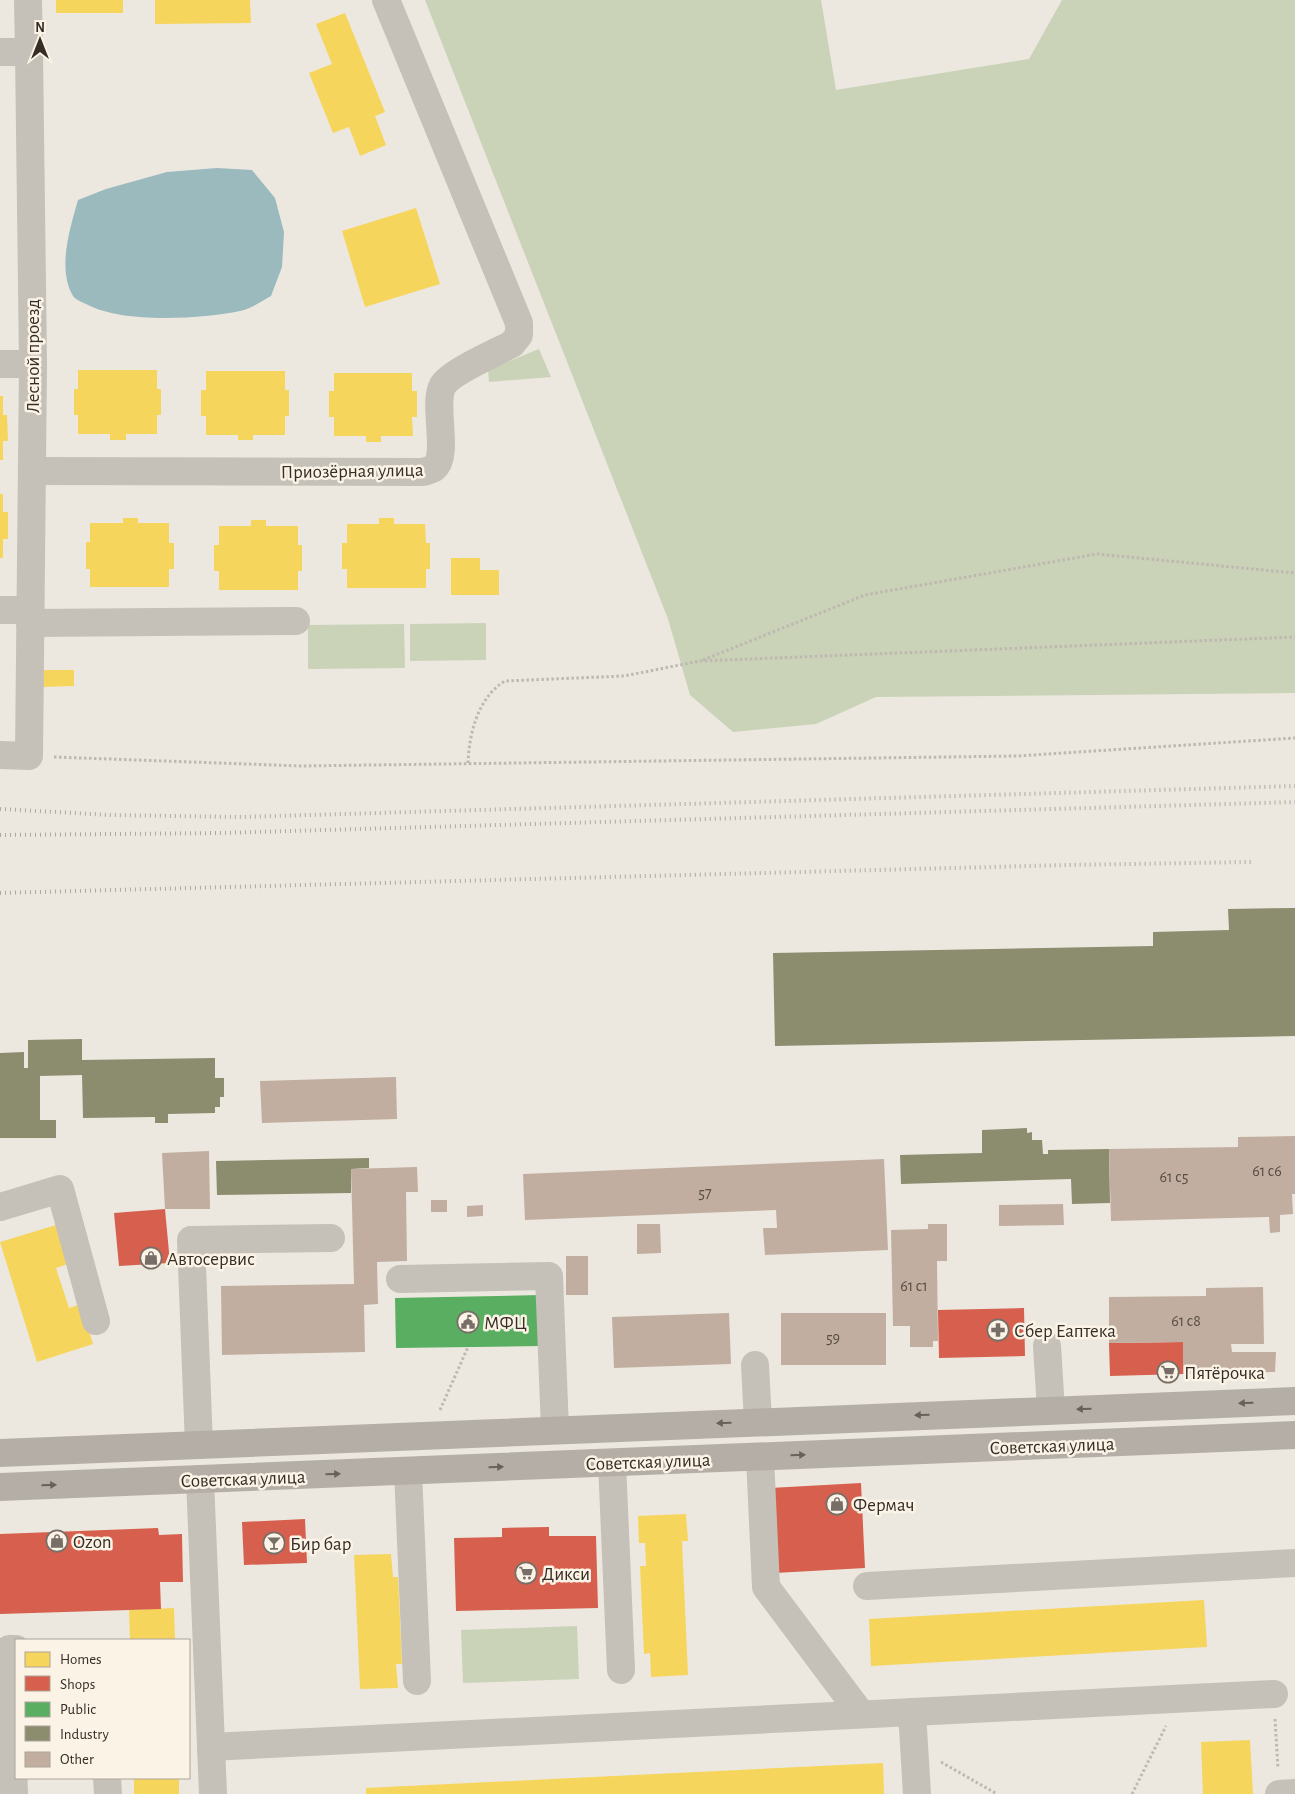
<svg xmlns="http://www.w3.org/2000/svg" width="1295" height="1794" font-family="'Alegreya Sans',sans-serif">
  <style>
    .green { fill: #cad3b8 }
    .water { fill: #9ababe }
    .homes { fill: #f6d55c }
    .shops { fill: #d6604d }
    .public { fill: #5aae61 }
    .industry { fill: #8c8c6e }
    .building { fill: #c1aea0 }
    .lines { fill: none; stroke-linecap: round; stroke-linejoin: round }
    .path { stroke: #beb8b0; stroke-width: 3; stroke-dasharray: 2.5 2.5; stroke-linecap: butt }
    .minor { stroke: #c5c0b8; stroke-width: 28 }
    .major { stroke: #b4aea7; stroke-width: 28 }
    .rail { stroke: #ada8a2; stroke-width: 4; stroke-dasharray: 1 4; stroke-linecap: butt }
    .oneway { fill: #68615a }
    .labels { text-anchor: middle; stroke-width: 5; stroke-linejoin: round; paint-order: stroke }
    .number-label { font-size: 16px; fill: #594d44 }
    .street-label { font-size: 19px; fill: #362d26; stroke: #faf3e6 }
    .poi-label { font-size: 19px; fill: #362d26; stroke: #faf3e6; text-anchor: start }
  </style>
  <rect width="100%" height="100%" fill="#ece8df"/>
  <!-- green -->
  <g class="green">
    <polygon points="425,0 821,0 836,90 1029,59 1062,0 1295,0 1295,693 876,697 816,724 733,732 690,695 668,619"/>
    <polygon points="539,349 551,377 489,382 488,370"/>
    <polygon points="486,623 486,660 410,661 410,624"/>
    <polygon points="404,624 405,668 308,669 308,625"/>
    <polygon points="577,1626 579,1679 463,1683 461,1630"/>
  </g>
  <!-- water -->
  <path class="water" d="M217,168L252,170L275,198L284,232L282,267L271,296C262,301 251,309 240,311C200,319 123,324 86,304C82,302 76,300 73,296C57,269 70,228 78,200L106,189L167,172Z"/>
  <!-- homes -->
  <g class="homes">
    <rect x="56" y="0" width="67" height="13"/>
    <polygon points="155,0 250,0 251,23 155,24"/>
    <polygon points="345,13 385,112 375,116 386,145 360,156 349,127 333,133 309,73 332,64 316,24"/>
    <polygon points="416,208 440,284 365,307 342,231"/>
    <polygon points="78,370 157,370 157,389 161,389 161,415 157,415 157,434 126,434 126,440 110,440 110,434 78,434 78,415 74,415 74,389 78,389"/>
    <polygon points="206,371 285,371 285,390 289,390 289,416 285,416 285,435 253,435 253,440 238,440 238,435 206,435 206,416 201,416 201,390 206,390"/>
    <polygon points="334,373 412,373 412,391 417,391 417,417 412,417 413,436 381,436 381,442 366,442 366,436 334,436 334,417 329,417 329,391 334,391"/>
    <polygon points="0,396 3,396 3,415 7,415 8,441 3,441 3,460 0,460"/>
    <polygon points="0,494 3,494 3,512 8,512 8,539 3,539 3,558 0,558"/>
    <polygon points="123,518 138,518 138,523 169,523 169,543 174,543 174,569 169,569 169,587 90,587 90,569 86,569 86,542 90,542 90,523 123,523"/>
    <polygon points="379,518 394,518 394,524 425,524 426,543 430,543 430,569 426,569 426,588 347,588 347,569 342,569 342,543 347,543 347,524 379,524"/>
    <polygon points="251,520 266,520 266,526 298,526 298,545 302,545 302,571 298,571 298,590 219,590 219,571 214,571 214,545 219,545 219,526 251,526"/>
    <polygon points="451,558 480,558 480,570 499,570 499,595 451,595"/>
    <polygon points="40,670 74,670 74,686 40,687"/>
    <polygon points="56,1225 68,1264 56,1268 69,1308 81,1304 93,1344 37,1362 0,1242"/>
    <polygon points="686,1514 688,1541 682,1541 688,1675 651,1677 650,1653 644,1654 640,1566 646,1566 645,1543 639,1543 638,1516"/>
    <polygon points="391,1554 393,1577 398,1577 402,1664 396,1664 398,1688 360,1689 354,1555"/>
    <polygon points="1204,1600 1207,1647 871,1666 869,1619"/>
    <polygon points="174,1608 175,1640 130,1640 129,1610"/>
    <polygon points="1250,1740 1253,1794 1203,1794 1201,1742"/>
    <polygon points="883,1763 884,1794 366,1794 366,1788"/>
    <rect x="134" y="1778" width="45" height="16"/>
  </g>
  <!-- shops -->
  <g class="shops">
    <polygon points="165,1209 170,1263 119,1266 114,1213"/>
    <polygon points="1024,1308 1025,1356 939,1358 938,1310"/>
    <polygon points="1183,1342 1183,1374 1110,1376 1109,1343"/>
    <polygon points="861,1483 865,1568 775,1573 770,1488"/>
    <polygon points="305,1519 307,1563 244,1565 242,1522"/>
    <polygon points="549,1527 549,1536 596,1536 598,1608 456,1611 454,1538 502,1537 502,1528"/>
    <polygon points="158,1528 159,1535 182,1534 183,1582 160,1582 161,1609 0,1614 0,1534"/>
  </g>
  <!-- public -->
  <polygon class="public" points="541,1295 541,1346 396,1348 395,1298"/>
  <!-- industry -->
  <g class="industry">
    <polygon points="1295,908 1295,1036 775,1046 773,953 1153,946 1153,932 1229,930 1228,909"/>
    <polygon points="82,1039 82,1060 215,1058 215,1078 224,1078 224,1097 220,1097 220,1107 215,1107 215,1113 168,1114 168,1123 155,1123 155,1117 83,1118 82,1075 40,1076 40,1120 56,1120 56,1138 0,1138 0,1053 24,1052 24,1068 28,1068 28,1040"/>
    <polygon points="1027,1128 1027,1133 1032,1132 1032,1140 1042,1140 1043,1154 1048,1154 1048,1150 1109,1149 1110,1203 1072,1204 1071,1179 901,1184 900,1155 982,1153 982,1130"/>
    <polygon points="369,1158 369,1168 351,1169 351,1193 217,1195 216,1161"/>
  </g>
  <!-- building -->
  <g class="building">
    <polygon points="396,1077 397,1119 262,1123 260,1081"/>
    <polygon points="1295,1136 1295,1194 1292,1194 1293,1214 1280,1215 1280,1232 1270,1233 1269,1217 1111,1221 1109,1149 1238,1147 1238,1137"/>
    <polygon points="209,1151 210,1209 165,1209 162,1153"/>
    <polygon points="884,1159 888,1250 765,1255 763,1228 777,1228 776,1210 525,1220 523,1174"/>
    <polygon points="417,1167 418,1192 406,1192 407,1261 377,1262 378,1304 364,1305 365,1352 222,1355 221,1286 354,1284 351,1169"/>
    <rect x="431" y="1200" width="16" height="12"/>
    <polygon points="1063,1204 1064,1225 999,1226 999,1205"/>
    <polygon points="483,1205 483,1216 467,1217 467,1206"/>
    <polygon points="637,1224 660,1224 661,1253 637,1254"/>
    <polygon points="928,1224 947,1224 947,1261 937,1261 938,1341 933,1341 933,1347 910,1347 910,1326 893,1326 891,1230 928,1229"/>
    <rect x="566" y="1256" width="22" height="39"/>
    <polygon points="1263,1287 1264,1344 1231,1344 1232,1352 1276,1352 1275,1372 1183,1374 1183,1342 1109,1343 1109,1297 1206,1296 1206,1288"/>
    <polygon points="729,1313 731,1364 614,1368 612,1317"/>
    <rect x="781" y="1313" width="105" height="52"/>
  </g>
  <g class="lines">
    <!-- path -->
    <g class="path">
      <polyline points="703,660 865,595 1097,554 1295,573"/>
      <polyline points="54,757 301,766 1017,756 1295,738"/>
      <path d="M468,763C469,734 478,697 505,681L624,676L700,661L1295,637"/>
      <polyline points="440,1410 468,1347"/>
      <polyline points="1275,1719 1278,1768"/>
      <polyline points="941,1762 997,1794"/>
      <polyline points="1132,1794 1166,1726"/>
    </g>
    <!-- minor -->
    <g class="minor">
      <polyline points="28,0 29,52"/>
      <polyline points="0,52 29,52 33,364 29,756 0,755"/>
      <polyline points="0,364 33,364"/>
      <path d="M32,471L423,472C426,471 431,470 434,468C450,455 432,404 443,385C451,372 497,352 512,344L519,335V323L386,0"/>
      <polyline points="0,610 30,610"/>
      <polyline points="30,623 296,621"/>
      <polyline points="0,1207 60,1189 96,1321"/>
      <polyline points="400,1279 549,1276 555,1430"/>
      <polyline points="1047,1346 1051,1410"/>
      <polyline points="755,1365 758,1422"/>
      <polyline points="199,1445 191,1240 331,1238"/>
      <polyline points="760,1457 766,1587 861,1714"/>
      <polyline points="612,1463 621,1670"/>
      <polyline points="408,1471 417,1681"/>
      <polyline points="200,1479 213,1794"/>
      <polyline points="867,1586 1295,1563"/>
      <polyline points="912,1712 917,1794"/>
      <polyline points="211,1747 1274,1694"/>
      <polyline points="107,1778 108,1794"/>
      <polyline points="14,1794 9,1649 16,1649"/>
      <polyline points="1279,1794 1295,1793"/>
    </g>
    <!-- major -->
    <g class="major">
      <polyline points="0,1453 1295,1401"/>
      <polyline points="0,1487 1295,1435"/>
    </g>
    <!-- rail -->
    <g class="rail">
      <polyline points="0,809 110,815 241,817 1295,786"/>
      <polyline points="0,835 221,833 1295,802"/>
      <polyline points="0,893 1067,865 1252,862"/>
    </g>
  </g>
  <!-- one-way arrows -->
  <defs><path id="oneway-solid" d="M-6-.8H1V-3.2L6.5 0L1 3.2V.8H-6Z" transform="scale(1.25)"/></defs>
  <g class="oneway">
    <use href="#oneway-solid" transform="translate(1246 1403) rotate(178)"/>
    <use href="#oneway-solid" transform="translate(1084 1409) rotate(178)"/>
    <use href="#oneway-solid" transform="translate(922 1415) rotate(178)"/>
    <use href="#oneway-solid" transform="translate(724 1423) rotate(178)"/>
    <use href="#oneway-solid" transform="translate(798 1455) rotate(-2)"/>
    <use href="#oneway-solid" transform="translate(496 1467) rotate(-2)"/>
    <use href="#oneway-solid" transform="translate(333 1474) rotate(-2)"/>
    <use href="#oneway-solid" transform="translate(49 1485) rotate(-2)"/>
  </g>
  <!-- icons -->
  <defs>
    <g id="shop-ring" transform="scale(1.125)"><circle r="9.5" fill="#faf3e6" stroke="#766e67" stroke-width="1.5"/><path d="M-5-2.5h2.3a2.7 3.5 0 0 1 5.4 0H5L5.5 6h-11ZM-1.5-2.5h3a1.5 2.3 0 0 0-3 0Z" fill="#766e67"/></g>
    <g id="civic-ring" transform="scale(1.125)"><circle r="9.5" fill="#faf3e6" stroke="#766e67" stroke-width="1.5"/><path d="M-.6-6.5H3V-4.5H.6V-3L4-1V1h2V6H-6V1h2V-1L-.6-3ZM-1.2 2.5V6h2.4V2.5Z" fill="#766e67"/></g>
    <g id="pharmacy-ring" transform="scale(1.125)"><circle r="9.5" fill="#faf3e6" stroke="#766e67" stroke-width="1.5"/><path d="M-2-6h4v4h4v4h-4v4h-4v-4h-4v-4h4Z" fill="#766e67"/></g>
    <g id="supermarket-ring" transform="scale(1.125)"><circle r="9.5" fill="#faf3e6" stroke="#766e67" stroke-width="1.5"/><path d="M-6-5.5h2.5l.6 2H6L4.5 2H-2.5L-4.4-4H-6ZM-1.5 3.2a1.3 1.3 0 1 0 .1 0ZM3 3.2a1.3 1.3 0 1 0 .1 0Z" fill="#766e67"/></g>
    <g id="bar-ring" transform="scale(1.125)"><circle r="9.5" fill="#faf3e6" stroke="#766e67" stroke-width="1.5"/><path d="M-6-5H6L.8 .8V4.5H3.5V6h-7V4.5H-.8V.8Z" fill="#766e67"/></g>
  </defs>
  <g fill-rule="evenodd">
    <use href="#shop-ring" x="151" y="1258"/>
    <use href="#civic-ring" x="468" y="1322"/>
    <use href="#pharmacy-ring" x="998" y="1330"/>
    <use href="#supermarket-ring" x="1168" y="1372"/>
    <use href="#shop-ring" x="837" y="1504"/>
    <use href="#shop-ring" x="57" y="1541"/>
    <use href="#bar-ring" x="274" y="1543"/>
    <use href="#supermarket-ring" x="526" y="1573"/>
  </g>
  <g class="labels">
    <!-- number labels -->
    <g class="number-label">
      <text x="1267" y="1176">61 с6</text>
      <text x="1174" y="1182">61 с5</text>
      <text x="705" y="1198">57</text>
      <text x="914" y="1291">61 с1</text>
      <text x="1186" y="1326">61 с8</text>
      <text x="833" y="1343">59</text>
    </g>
    <!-- street labels -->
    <g class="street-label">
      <text transform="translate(32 356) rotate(-90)" y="7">Лесной проезд</text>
      <text transform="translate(352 470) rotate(-1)" y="7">Приозёрная улица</text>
      <text transform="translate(1052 1445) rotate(-2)" y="7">Советская улица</text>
      <text transform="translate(648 1461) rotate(-2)" y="7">Советская улица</text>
      <text transform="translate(243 1478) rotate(-2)" y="7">Советская улица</text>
    </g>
    <!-- poi labels -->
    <g class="poi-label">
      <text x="167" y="1265">Автосервис</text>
      <text x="484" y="1329">МФЦ</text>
      <text x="1014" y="1337">Сбер Еаптека</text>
      <text x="1184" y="1379">Пятёрочка</text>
      <text x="853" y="1511">Фермач</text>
      <text x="73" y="1548">Ozon</text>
      <text x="290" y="1550">Бир бар</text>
      <text x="542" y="1580">Дикси</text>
    </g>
  </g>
  <!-- legend -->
  <rect x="15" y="1639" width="175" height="140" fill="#faf3e6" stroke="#aca499"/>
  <rect x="25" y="1652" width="25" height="15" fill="#f6d55c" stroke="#aca499"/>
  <text x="60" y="1664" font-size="15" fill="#362d26">Homes</text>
  <rect x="25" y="1676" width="25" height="15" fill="#d6604d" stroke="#aca499"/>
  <text x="60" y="1689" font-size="15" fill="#362d26">Shops</text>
  <rect x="25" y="1702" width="25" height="15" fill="#5aae61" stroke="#aca499"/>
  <text x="60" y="1714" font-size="15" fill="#362d26">Public</text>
  <rect x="25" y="1726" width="25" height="15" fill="#8c8c6e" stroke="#aca499"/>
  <text x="60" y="1739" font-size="15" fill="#362d26">Industry</text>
  <rect x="25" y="1752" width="25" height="15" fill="#c1aea0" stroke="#aca499"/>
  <text x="60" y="1764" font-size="15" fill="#362d26">Other</text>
  <!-- north arrow -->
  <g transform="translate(40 40)" stroke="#faf3e6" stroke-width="4" paint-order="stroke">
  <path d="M0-4L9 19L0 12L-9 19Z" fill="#362d26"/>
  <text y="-8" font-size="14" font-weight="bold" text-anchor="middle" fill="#362d26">N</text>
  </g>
</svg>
